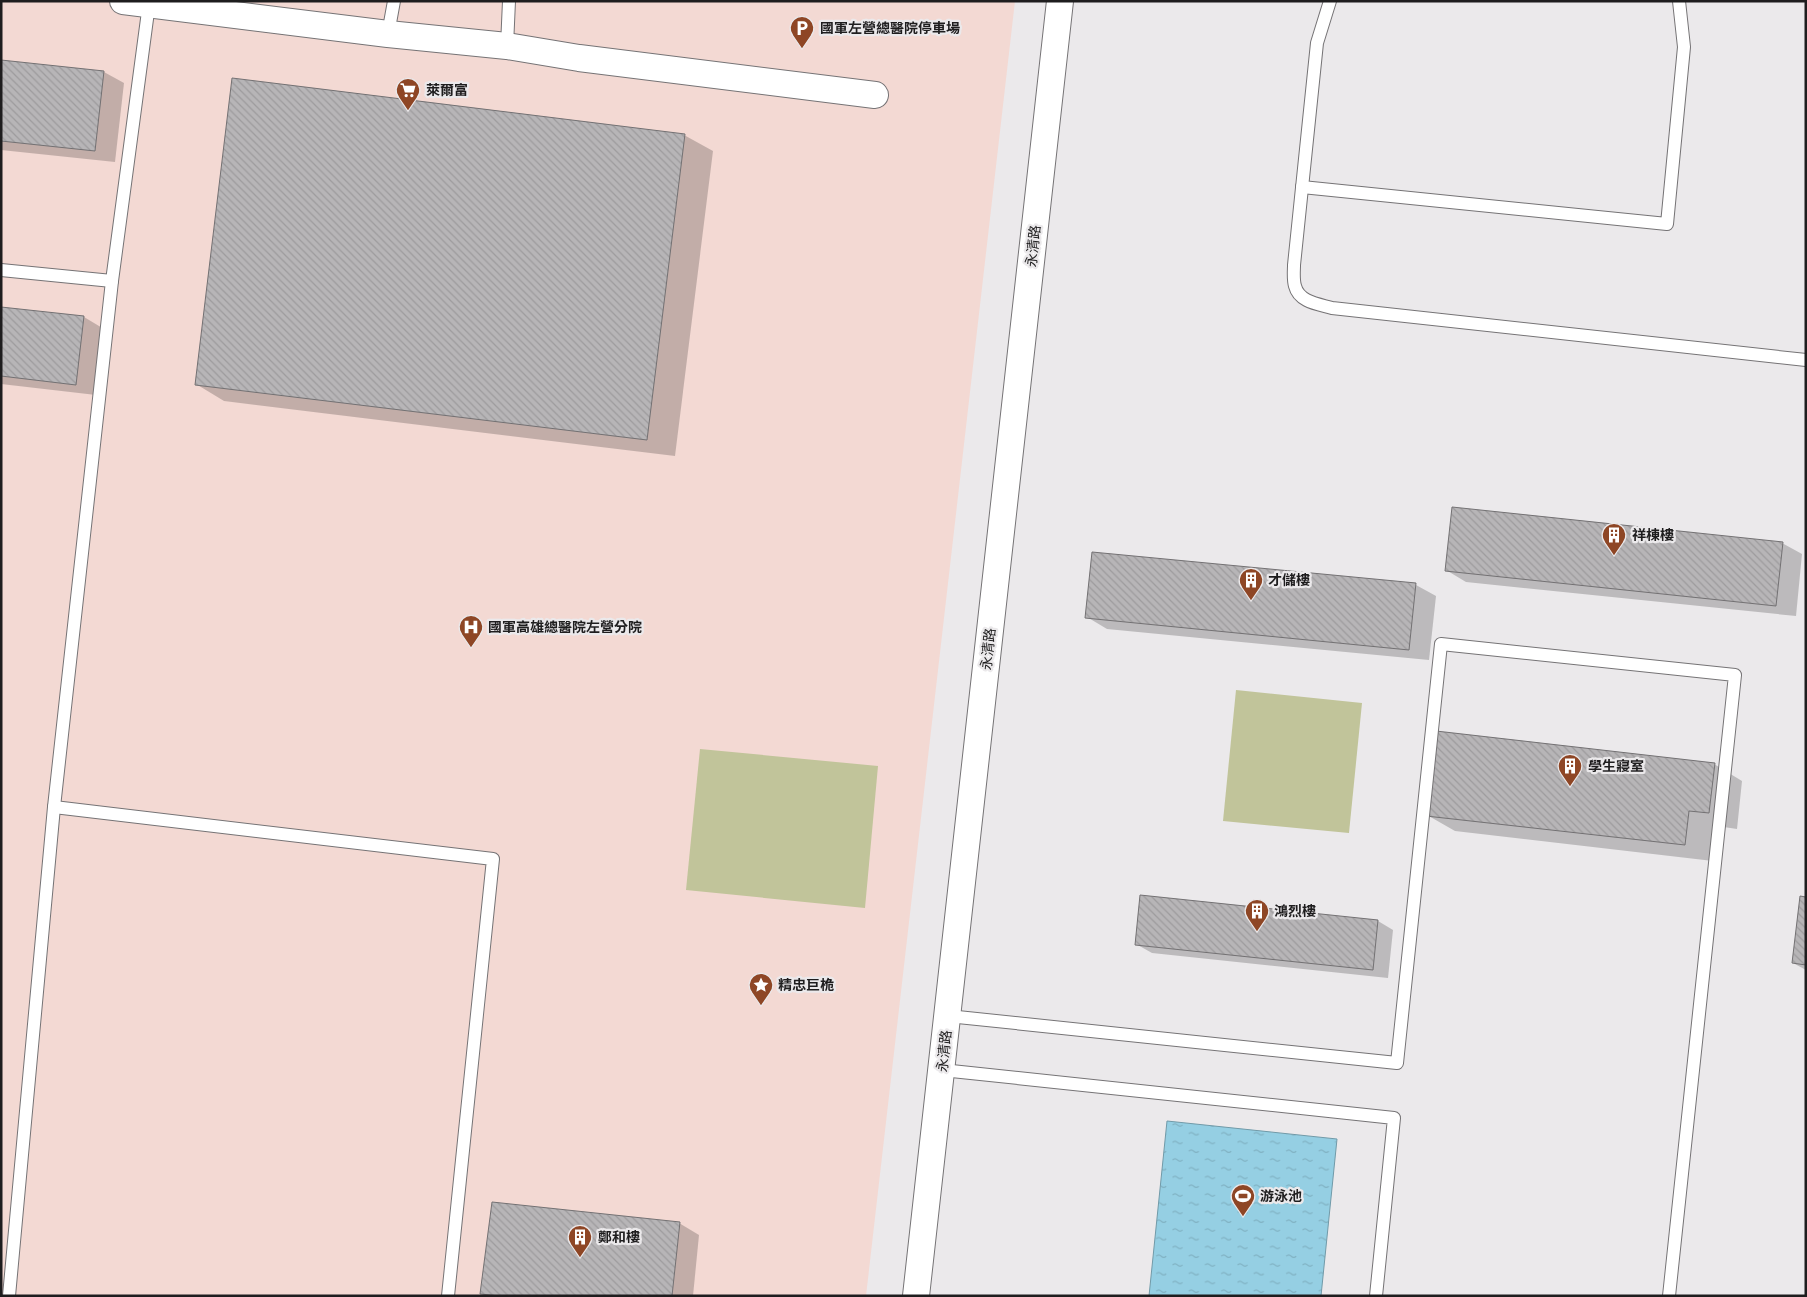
<svg xmlns="http://www.w3.org/2000/svg" width="1807" height="1297" font-family="'Space Grotesk','Noto Sans TC',sans-serif">
  <style>
    .medical { fill: #f3d9d3 }
    .grass { fill: #c1c49a }
    .water { fill: url(#water-ripples); stroke: #719aa8 }
    .shadow { fill: #0003 }
    .building { fill: url(#building-back-hatch); stroke: #737173 }
    .lines { fill: none; stroke-linecap: round; stroke-linejoin: round }
    .lane-casing { stroke: #757375; stroke-width: 14 }
    .street-casing { stroke: #757375; stroke-width: 28 }
    .lane { stroke: #fff; stroke-width: 12 }
    .street { stroke: #fff; stroke-width: 26 }
    .labels { text-anchor: middle; stroke-width: 4.5; stroke-linejoin: round; paint-order: stroke }
    .poi-label { font-size: 14px; font-weight: bold; fill: #1e1d1e; stroke: #ebe9eb; text-anchor: start }
    .street-label { font-size: 14px; fill: #1e1d1e; stroke: #ebe9eb }
  </style>
  <defs>
    <pattern id="water-ripples" width="26" height="14" patternUnits="userSpaceOnUse" patternTransform="scale(1.25)"><rect width="26" height="14" fill="#95cfe3"/><path d="M2 4q2-2 4 0t4 0M15 11q2-2 4 0t4 0" fill="none" stroke="#80b1c2"/></pattern>
    <pattern id="building-back-hatch" width="6" height="6" patternUnits="userSpaceOnUse" patternTransform="scale(1.25)"><rect width="6" height="6" fill="#b7b5b7"/><path d="M-1 5l2 2M0 0l6 6M5-1l2 2" fill="none" stroke="#9d9b9d"/></pattern>
  </defs>
  <rect width="100%" height="100%" fill="#ebe9eb"/>
  <!-- medical -->
  <polygon class="medical" points="1,1 1015,1 866,1296 1,1296"/>
  <!-- grass -->
  <g class="grass">
    <polygon points="1236,690 1362,703 1349,833 1223,821"/>
    <polygon points="700,749 878,766 865,908 686,890"/>
  </g>
  <!-- water -->
  <polygon class="water" points="1167,1121 1337,1139 1321,1296 1149,1296"/>
  <!-- shadow -->
  <g class="shadow">
    <polygon points="1,61 104,72 124,83 115,162 1,150"/>
    <polygon points="684,135 713,151 675,456 224,401 196,384"/>
    <polygon points="1,308 84,317 104,329 96,395 1,384"/>
    <polygon points="1782,543 1802,554 1796,616 1466,582 1446,570"/>
    <polygon points="1416,585 1436,596 1429,660 1107,629 1087,617"/>
    <polygon points="1714,764 1742,781 1737,829 1717,826 1713,861 1455,831 1427,815"/>
    <polygon points="1806,898 1806,970 1793,963"/>
    <polygon points="1378,921 1393,930 1388,978 1152,953 1136,944"/>
    <polygon points="679,1223 699,1235 693,1296 486,1296 481,1293"/>
  </g>
  <!-- building -->
  <g class="building">
    <polygon points="1,60 104,71 95,151 1,141"/>
    <polygon points="232,78 685,134 647,440 195,385"/>
    <polygon points="1,307 84,316 76,385 1,376"/>
    <polygon points="1452,507 1783,542 1776,606 1445,571"/>
    <polygon points="1092,552 1416,583 1409,650 1085,618"/>
    <polygon points="1436,731 1715,763 1709,813 1689,811 1685,845 1426,816"/>
    <polygon points="1140,895 1378,920 1373,970 1135,945"/>
    <polygon points="1800,896 1806,897 1806,965 1792,963"/>
    <polygon points="492,1202 680,1222 672,1296 500,1296 480,1294"/>
  </g>
  <g class="lines">
    <!-- lane casing -->
    <g class="lane-casing">
      <g id="lane">
        <path d="M1330,1L1317,43L1294,265C1294,271 1293,279 1295,286C1299,302 1318,304 1332,308L1806,360"/>
        <polyline points="388,34 394,1"/>
        <polyline points="507,46 509,1"/>
        <polyline points="1302,187 1667,224 1684,47 1679,1"/>
        <polyline points="1,270 112,281"/>
        <polyline points="54,807 493,859 448,1296"/>
        <polyline points="948,1016 1397,1063 1441,644 1735,675 1669,1296"/>
        <polyline points="942,1070 1394,1118 1376,1296"/>
        <polyline points="9,1296 54,807 112,281 149,4"/>
      </g>
    </g>
    <!-- street casing -->
    <g class="street-casing">
      <g id="street">
        <polyline points="123,1 388,34 507,46 579,58 875,95"/>
        <polyline points="916,1296 1060,1"/>
      </g>
    </g>
    <!-- lane -->
    <use href="#lane" class="lane"/>
    <!-- street -->
    <use href="#street" class="street"/>
  </g>
  <!-- icons -->
  <defs>
    <g id="parking-pin" transform="scale(1.25)"><path d="M0 17L-7.5 6A9.5 9.5 0 1 1 7.5 6Z" fill="#8e4625" stroke="#ebe9eb"/><path d="M-3.5-5.5H1a3.5 3.5 0 0 1 0 7H-1V5.5H-3.5ZM-1-3.4V-.6H.8a1.4 1.4 0 0 0 0-2.8Z" fill="#fff"/></g>
    <g id="supermarket-pin" transform="scale(1.25)"><path d="M0 17L-7.5 6A9.5 9.5 0 1 1 7.5 6Z" fill="#8e4625" stroke="#ebe9eb"/><path d="M-6-5.5h2.5l.6 2H6L4.5 2H-2.5L-4.4-4H-6ZM-1.5 3.2a1.3 1.3 0 1 0 .1 0ZM3 3.2a1.3 1.3 0 1 0 .1 0Z" fill="#fff"/></g>
    <g id="building-pin" transform="scale(1.25)"><path d="M0 17L-7.5 6A9.5 9.5 0 1 1 7.5 6Z" fill="#8e4625" stroke="#ebe9eb"/><path d="M-4-6H4V6H1V3H-1V6H-4ZM-2.5-4.3h1.7v1.8h-1.7ZM.8-4.3h1.7v1.8H.8ZM-2.5-1h1.7V.8h-1.7ZM.8-1h1.7V.8H.8Z" fill="#fff"/></g>
    <g id="hospital-pin" transform="scale(1.25)"><path d="M0 17L-7.5 6A9.5 9.5 0 1 1 7.5 6Z" fill="#8e4625" stroke="#ebe9eb"/><path d="M-5-5h3v3.5h4V-5h3V5h-3V1.5h-4V5h-3Z" fill="#fff"/></g>
    <g id="sight-pin" transform="scale(1.25)"><path d="M0 17L-7.5 6A9.5 9.5 0 1 1 7.5 6Z" fill="#8e4625" stroke="#ebe9eb"/><path d="M0-6L1.8-2.2L6-1.7L2.9 1.2L3.7 5.4L0 3.3L-3.7 5.4L-2.9 1.2L-6-1.7L-1.8-2.2Z" fill="#fff"/></g>
    <g id="stadium-pin" transform="scale(1.25)"><path d="M0 17L-7.5 6A9.5 9.5 0 1 1 7.5 6Z" fill="#8e4625" stroke="#ebe9eb"/><path d="M0-5a6.5 5 0 1 0 0 10a6.5 5 0 1 0 0-10ZM-3.5-1.8h7v3.6h-7Z" fill="#fff"/></g>
  </defs>
  <g fill-rule="evenodd">
    <use href="#parking-pin" x="802" y="28"/>
    <use href="#supermarket-pin" x="408" y="90"/>
    <use href="#building-pin" x="1614" y="535"/>
    <use href="#building-pin" x="1251" y="580"/>
    <use href="#hospital-pin" x="471" y="627"/>
    <use href="#building-pin" x="1570" y="766"/>
    <use href="#building-pin" x="1257" y="911"/>
    <use href="#sight-pin" x="761" y="985"/>
    <use href="#stadium-pin" x="1243" y="1196"/>
    <use href="#building-pin" x="580" y="1237"/>
  </g>
  <g class="labels">
    <!-- poi labels -->
    <g class="poi-label">
      <text x="820" y="33">國軍左營總醫院停車場</text>
      <text x="426" y="95">萊爾富</text>
      <text x="1632" y="540">祥棟樓</text>
      <text x="1268" y="585">才儲樓</text>
      <text x="488" y="632">國軍高雄總醫院左營分院</text>
      <text x="1588" y="771">學生寢室</text>
      <text x="1274" y="916">鴻烈樓</text>
      <text x="778" y="990">精忠巨桅</text>
      <text x="1260" y="1201">游泳池</text>
      <text x="598" y="1242">鄭和樓</text>
    </g>
    <!-- street labels -->
    <g class="street-label">
      <text transform="translate(1033 246) rotate(-84)" y="5">永清路</text>
      <text transform="translate(988 649) rotate(-84)" y="5">永清路</text>
      <text transform="translate(944 1051) rotate(-84)" y="5">永清路</text>
    </g>
  </g>
  <!-- border -->
  <rect width="1807" height="1297" fill="none" stroke="#1e1d1e" stroke-width="5"/>
</svg>
